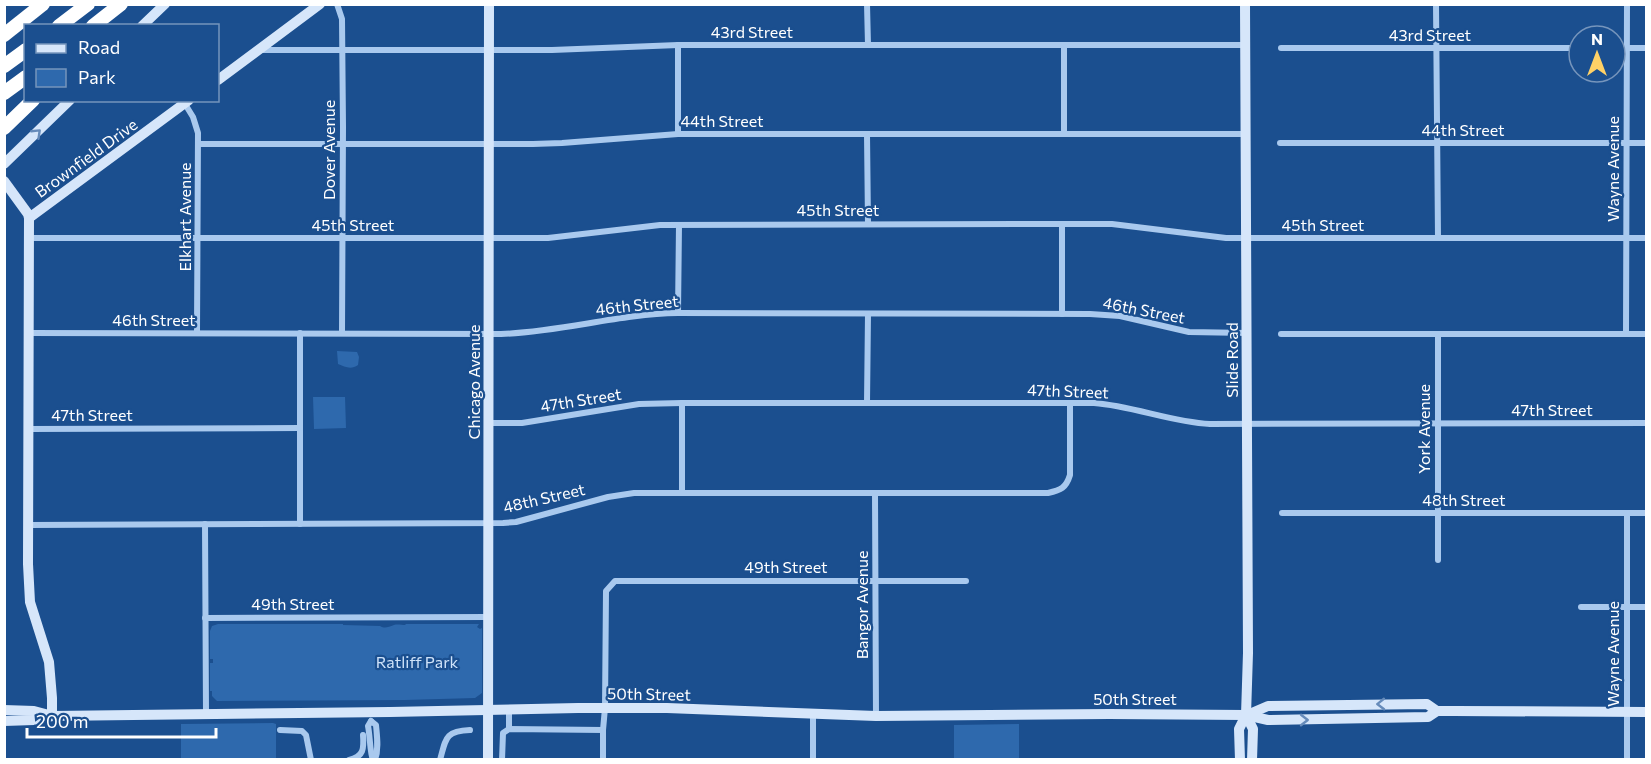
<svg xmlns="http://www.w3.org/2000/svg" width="1651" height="764" font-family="Commissioner,sans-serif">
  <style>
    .green { fill: #2e69ad }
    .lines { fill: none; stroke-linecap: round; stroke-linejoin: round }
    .street { stroke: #a9c9ee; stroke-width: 6 }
    .secondary { stroke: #d6e6fa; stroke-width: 10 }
    .highway { stroke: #fff; stroke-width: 14 }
    .oneway { stroke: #668bba }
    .labels { text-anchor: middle; stroke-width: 4.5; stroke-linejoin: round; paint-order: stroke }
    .street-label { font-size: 16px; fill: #fff; stroke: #1b4f8f }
    .park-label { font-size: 16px; fill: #cfe3fa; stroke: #1b4f8f }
  </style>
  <rect width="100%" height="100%" fill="#1b4f8f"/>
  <!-- green -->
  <g class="green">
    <path d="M337,351L357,352L359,357L358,365C351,370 345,367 338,364Z"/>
    <polygon points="313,397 345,397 346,428 314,429"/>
    <path d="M218,624H343V625L380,626C385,629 388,627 394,625C397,624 402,625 405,625L406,624H479L477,627L480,629L482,628V693L475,698L405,700L217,701L212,696V691H210V663H213V659H210V631L212,626Z"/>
    <polygon points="273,723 276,724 276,759 181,759 181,724"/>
    <polygon points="1019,724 1019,759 954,759 954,725"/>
  </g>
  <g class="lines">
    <!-- street -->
    <g class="street">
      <polyline points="337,4 342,19 343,127 342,333"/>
      <polyline points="867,4 868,45"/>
      <polyline points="1436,4 1438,238"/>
      <polyline points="678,45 678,134"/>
      <polyline points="1064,45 1064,134"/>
      <polyline points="1281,48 1579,48"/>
      <polyline points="1615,48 1646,48"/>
      <polyline points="260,50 552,50 678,45 1246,45"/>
      <polyline points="185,104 193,117 198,133 197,333"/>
      <polyline points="867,134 868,224"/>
      <polyline points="1280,143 1646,143"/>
      <polyline points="198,144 533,144 562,143 678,134 1246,134"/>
      <polyline points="1062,224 1062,314"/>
      <polyline points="29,238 548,238 660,225 1062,224 1112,224 1226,238 1646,238"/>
      <polyline points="678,313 679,225"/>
      <path d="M29,333L501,334C561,332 619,314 678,313L1090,314L1120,316L1189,332L1247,333"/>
      <polyline points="300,333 300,524"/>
      <polyline points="1281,334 1646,334"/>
      <polyline points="1438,334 1438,560"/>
      <polyline points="1626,334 1627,4"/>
      <polyline points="682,403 682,493"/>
      <polyline points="867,403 868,314"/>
      <path d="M489,423H522L639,404L682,403H1094C1133,406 1171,422 1210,424L1646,423"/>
      <polyline points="28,429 300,428"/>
      <polyline points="875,493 876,716"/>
      <polyline points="1282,513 1646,513"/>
      <polyline points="1627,513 1627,760"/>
      <polyline points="205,524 206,713"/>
      <path d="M28,525L503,523L516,522L608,497L634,493H1048C1061,490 1066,488 1070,475V403"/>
      <polyline points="1581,607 1646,607"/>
      <polyline points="205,618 489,617"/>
      <polyline points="509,709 509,729"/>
      <polyline points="813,714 813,760"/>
      <path d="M371,721L376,725C377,736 379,749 375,760"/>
      <path d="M371,721L368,726C370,735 370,754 373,760"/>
      <polyline points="280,730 302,731 306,735 311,760"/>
      <polyline points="603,730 605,708 606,591 615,581 966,581"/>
      <path d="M349,760C364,757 364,748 363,735"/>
      <path d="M440,760C446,738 445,731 470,730"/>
      <polyline points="502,760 503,733 509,729 603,730 603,760"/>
    </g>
    <!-- secondary -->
    <g class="secondary">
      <polyline points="142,26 165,4"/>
      <polyline points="218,80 320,4"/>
      <polyline points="4,164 70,100"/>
      <polyline points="4,181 28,214 29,218 28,564 30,602 49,662 52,698 52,716"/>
      <polyline points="29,218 189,100"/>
      <polyline points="4,710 34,711 49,715"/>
      <polyline points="1246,715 1253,729 1252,760"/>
      <polyline points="1247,715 1268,706 1427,704 1437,711"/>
      <polyline points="4,721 34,720 52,716 390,712 578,708 667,708 876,716 1109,714 1246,715 1268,720 1428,717 1437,711 1454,711 1646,712"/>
      <polyline points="488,760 489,4"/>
      <polyline points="1240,760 1239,729 1246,715 1248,653 1245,4"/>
    </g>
    <!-- highway -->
    <g class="highway">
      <polyline points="59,26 88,4"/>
      <polyline points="93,26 121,4"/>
      <polyline points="4,35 43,4"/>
      <polyline points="4,66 26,50"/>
      <polyline points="4,93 26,77"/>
      <polyline points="4,128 33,100"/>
    </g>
  </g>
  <!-- one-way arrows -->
  <defs><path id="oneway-chevron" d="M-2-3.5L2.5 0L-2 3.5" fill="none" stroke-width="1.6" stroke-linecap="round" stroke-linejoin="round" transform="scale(1.5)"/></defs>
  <g class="oneway">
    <use href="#oneway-chevron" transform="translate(37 133) rotate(-44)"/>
    <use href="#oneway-chevron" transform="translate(1381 704) rotate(179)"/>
    <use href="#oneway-chevron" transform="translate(1304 720)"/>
  </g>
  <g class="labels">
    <!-- street labels -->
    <g class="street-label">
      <text x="752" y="38">43rd Street</text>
      <text x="1430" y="41">43rd Street</text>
      <text x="722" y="127">44th Street</text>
      <text x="1463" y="136">44th Street</text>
      <text transform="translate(329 150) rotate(-90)" y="6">Dover Avenue</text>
      <text transform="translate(86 158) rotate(-36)" y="6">Brownfield Drive</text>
      <text transform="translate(1613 169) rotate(-90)" y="6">Wayne Avenue</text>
      <text x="838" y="216">45th Street</text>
      <text transform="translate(185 217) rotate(-90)" y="6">Elkhart Avenue</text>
      <text x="353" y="231">45th Street</text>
      <text x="1323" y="231">45th Street</text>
      <text transform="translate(637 305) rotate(-6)" y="6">46th Street</text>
      <text transform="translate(1144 310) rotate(11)" y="6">46th Street</text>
      <text x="154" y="326">46th Street</text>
      <text transform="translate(1232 360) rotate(-90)" y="6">Slide Road</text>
      <text transform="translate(474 382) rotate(-90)" y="6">Chicago Avenue</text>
      <text transform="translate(1068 391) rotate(2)" y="6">47th Street</text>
      <text transform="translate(581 400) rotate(-9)" y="6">47th Street</text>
      <text x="1552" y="416">47th Street</text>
      <text x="92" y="421">47th Street</text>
      <text transform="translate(1424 429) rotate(-90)" y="6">York Avenue</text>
      <text transform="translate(544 498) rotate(-13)" y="6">48th Street</text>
      <text x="1464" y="506">48th Street</text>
      <text x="786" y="573">49th Street</text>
      <text x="293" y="610">49th Street</text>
      <text transform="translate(862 605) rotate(-90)" y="6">Bangor Avenue</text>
      <text transform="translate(1613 654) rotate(-90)" y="6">Wayne Avenue</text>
      <text transform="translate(649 694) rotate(1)" y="6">50th Street</text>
      <text x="1135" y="705">50th Street</text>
    </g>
    <!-- park labels -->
    <g class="park-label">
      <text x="417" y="668">Ratliff Park</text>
    </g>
  </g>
  <!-- border -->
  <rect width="1651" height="764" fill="none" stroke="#ffffff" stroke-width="12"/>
  <!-- legend -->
  <rect x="24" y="24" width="195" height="78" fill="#1b4f8f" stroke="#7695bc" stroke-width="1.5"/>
  <rect x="36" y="44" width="30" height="9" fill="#d6e6fa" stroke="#7695bc" stroke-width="1.5"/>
  <text x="78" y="54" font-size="18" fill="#ffffff">Road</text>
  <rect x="36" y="69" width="30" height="18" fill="#2e69ad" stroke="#7695bc" stroke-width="1.5"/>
  <text x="78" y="84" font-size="18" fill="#ffffff">Park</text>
  <!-- north arrow -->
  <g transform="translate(1597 54)"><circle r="28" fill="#1b4f8f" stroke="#7695bc" stroke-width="1.5"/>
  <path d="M0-4.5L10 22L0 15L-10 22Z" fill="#ffd166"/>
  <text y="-9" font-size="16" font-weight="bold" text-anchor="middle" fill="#ffffff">N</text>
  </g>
  <!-- scale -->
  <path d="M27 728v9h189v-9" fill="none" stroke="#ffffff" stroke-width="3"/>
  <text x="36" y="728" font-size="18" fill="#ffffff" stroke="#1b4f8f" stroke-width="4.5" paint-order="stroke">200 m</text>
</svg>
